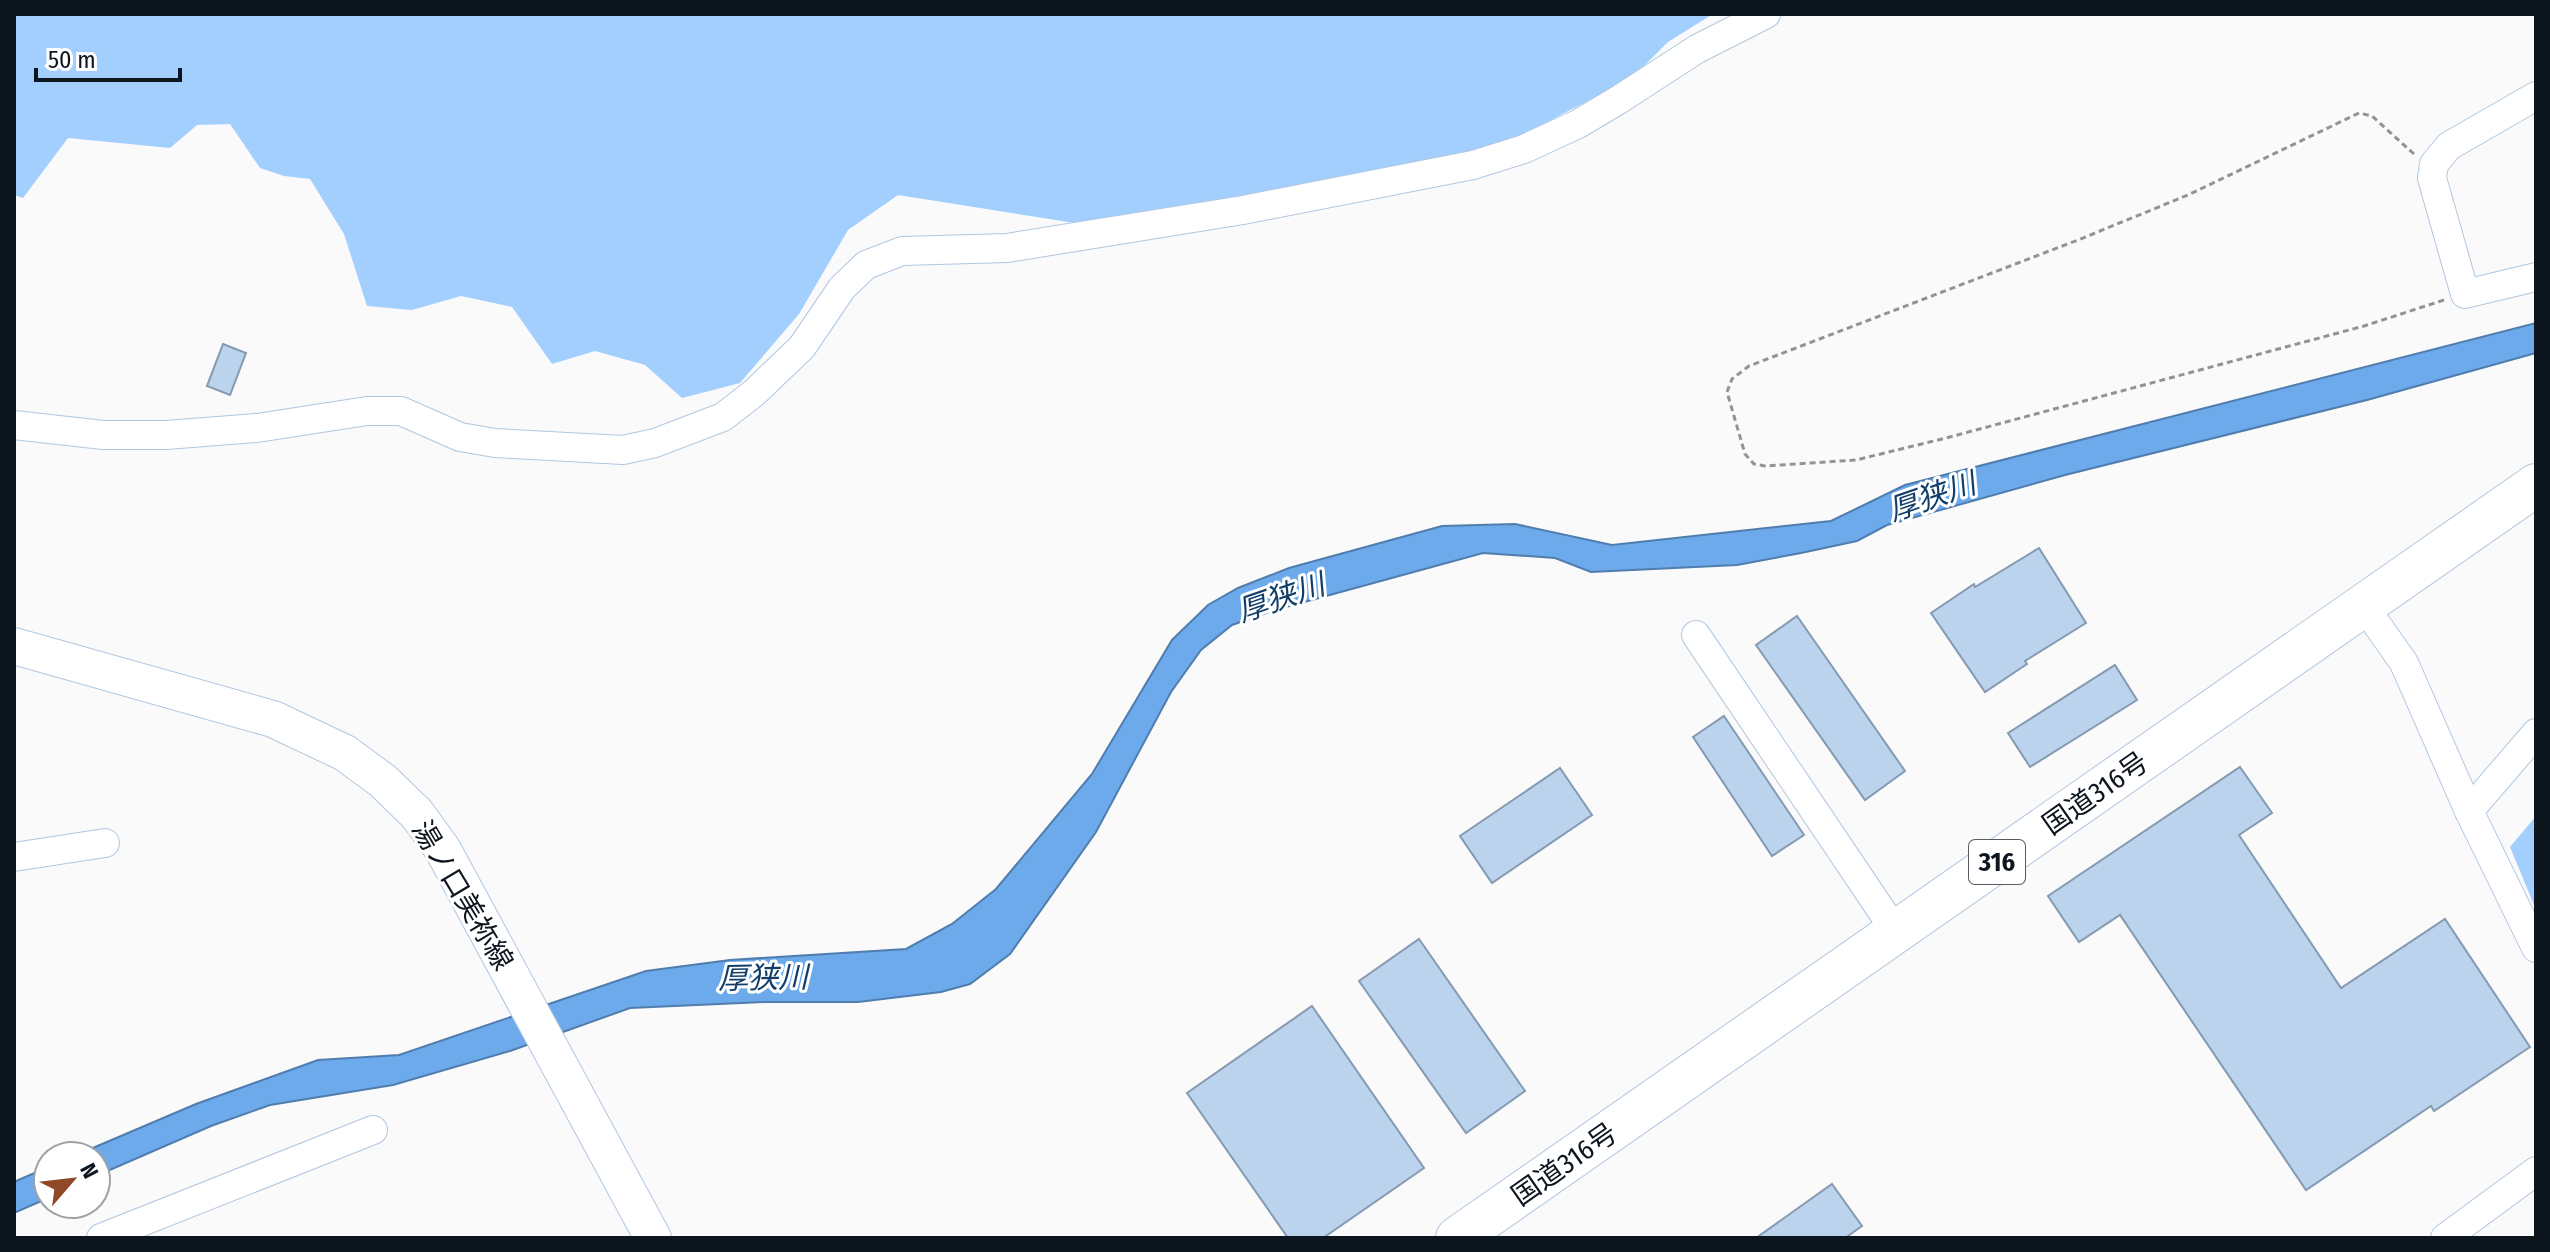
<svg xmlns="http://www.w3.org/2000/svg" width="2550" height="1252" font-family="'Fira Sans Condensed','Noto Sans JP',sans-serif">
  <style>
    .green { fill: #a3cffe }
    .water { fill: #6caaec; stroke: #507dae; stroke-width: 2 }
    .building { fill: #bcd3ed; stroke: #849ab2; stroke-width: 2 }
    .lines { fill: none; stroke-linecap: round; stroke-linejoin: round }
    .minor-casing { stroke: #b0c7e0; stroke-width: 30 }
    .major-casing { stroke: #b0c7e0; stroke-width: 38 }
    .highway-casing { stroke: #b0c7e0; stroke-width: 44 }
    .path { stroke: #909498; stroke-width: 3; stroke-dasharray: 6 4; stroke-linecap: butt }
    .minor { stroke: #fff; stroke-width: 28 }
    .major { stroke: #fff; stroke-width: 36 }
    .highway { stroke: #fff; stroke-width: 42 }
    .labels { text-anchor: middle; stroke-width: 6; stroke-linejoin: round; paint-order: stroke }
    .shield { fill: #fff; stroke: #565b62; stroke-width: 2 }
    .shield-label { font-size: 26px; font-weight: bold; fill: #0d151e }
    .street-label { font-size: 28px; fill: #0d151e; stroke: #fff }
    .water-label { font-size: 30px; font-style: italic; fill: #123e69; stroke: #fff }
  </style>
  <rect width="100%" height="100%" fill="#fafafa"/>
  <!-- green -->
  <g class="green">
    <polygon points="14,14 1713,14 1668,42 1633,77 1517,138 1382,174 1119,230 898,195 848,230 799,314 740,383 682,398 645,365 595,351 552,364 512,307 461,296 412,310 367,306 344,234 310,179 284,176 260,168 230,124 197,125 170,148 68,138 23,198 14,195"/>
    <polygon points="2536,816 2536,910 2510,847"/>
  </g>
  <!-- water -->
  <g class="water">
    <polygon points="2536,323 2536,353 2367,400 2065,475 1887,525 1857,541 1801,553 1737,565 1591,572 1555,558 1483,553 1275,610 1232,625 1201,650 1171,692 1096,832 1010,954 970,984 941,992 858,1002 766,1002 630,1008 510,1051 393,1085 270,1105 211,1126 96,1176 96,1156 74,1156 196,1104 318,1060 399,1055 646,971 730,960 906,949 952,924 996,889 1092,774 1172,640 1208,605 1238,588 1289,568 1442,526 1515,524 1612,545 1831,521 1905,485"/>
    <polygon points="48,1167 48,1198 14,1213 14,1182"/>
  </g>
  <!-- building -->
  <g class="building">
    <polygon points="223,344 246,353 230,395 207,386"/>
    <polygon points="2039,548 2086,623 2025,661 2027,664 1985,692 1931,613 1974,584 1975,587"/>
    <polygon points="1797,616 1905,771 1865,800 1756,645"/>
    <polygon points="2115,665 2137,700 2030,767 2008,733"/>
    <polygon points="1724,716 1804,835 1772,856 1693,737"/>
    <polygon points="2240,767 2272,813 2239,835 2341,988 2445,919 2530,1047 2434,1111 2431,1106 2306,1190 2120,915 2079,942 2048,896"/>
    <polygon points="1560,768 1592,815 1492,883 1460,836"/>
    <polygon points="1419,939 1525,1091 1466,1133 1359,981"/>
    <polygon points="1312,1006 1424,1168 1323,1238 1288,1238 1187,1093"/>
    <polygon points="1832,1184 1862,1226 1845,1238 1756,1238"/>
  </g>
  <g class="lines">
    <!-- minor casing -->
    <g class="minor-casing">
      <g id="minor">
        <polyline points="2536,96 2449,146 2434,164 2432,178 2465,294 2536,277"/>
        <polyline points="14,425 103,435 166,435 257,428 367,411 401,411 460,437 495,443 623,450 655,443 723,417 754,393 802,347 842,288 866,265 902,251 1007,248 1243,210 1473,165 1524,149 1578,124 1620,99 1697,49 1766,14"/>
        <polyline points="2364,606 2404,663 2469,811 2536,948"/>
        <polyline points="1696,635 1896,932"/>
        <polyline points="2469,811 2536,733"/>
        <polyline points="14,857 105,843"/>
        <polyline points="101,1238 373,1130"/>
        <polyline points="2445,1238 2536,1171"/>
      </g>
    </g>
    <!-- major casing -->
    <g class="major-casing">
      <polyline id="major" points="14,646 273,719 345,753 383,781 417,814 443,850 653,1238"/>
    </g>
    <!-- highway casing -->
    <g class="highway-casing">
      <polyline id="highway" points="1457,1238 2536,485"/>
    </g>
    <!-- path -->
    <polyline class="path" points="2414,154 2372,116 2359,113 2188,195 2078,240 1749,366 1732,379 1727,392 1745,454 1754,464 1765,466 1856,460 1946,438 2364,326 2444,300"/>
    <!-- minor -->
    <use href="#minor" class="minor"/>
    <!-- major -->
    <use href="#major" class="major"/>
    <!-- highway -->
    <use href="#highway" class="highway"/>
  </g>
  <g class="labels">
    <!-- shield labels -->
    <rect class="shield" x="1969" y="840" width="56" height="44" rx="6"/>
    <g class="shield-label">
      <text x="1997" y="871">316</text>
    </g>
    <!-- street labels -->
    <g class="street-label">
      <text transform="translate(2095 793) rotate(-35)" y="10">国道316号</text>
      <text transform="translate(463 895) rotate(59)" y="10">湯ノ口美祢線</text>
      <text transform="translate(1564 1164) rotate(-35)" y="10">国道316号</text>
    </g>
    <!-- water labels -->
    <g class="water-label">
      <text transform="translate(1932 497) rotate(-19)" y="10">厚狭川</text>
      <text transform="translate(1281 598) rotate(-19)" y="10">厚狭川</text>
      <text transform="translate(763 978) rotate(-1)" y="10">厚狭川</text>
    </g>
  </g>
  <!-- border -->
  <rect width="2550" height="1252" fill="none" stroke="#0d151e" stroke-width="32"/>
  <!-- north arrow -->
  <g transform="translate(72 1180) rotate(62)"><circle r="38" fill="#ffffff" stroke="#9ea1a5" stroke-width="2"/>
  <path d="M0-6L14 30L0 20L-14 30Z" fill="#904826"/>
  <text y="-12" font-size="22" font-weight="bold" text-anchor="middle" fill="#0d151e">N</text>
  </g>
  <!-- scale -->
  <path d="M36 68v12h144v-12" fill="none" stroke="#0d151e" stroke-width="4"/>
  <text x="48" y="68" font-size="24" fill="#0d151e" stroke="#ffffff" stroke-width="6" paint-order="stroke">50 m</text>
</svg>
